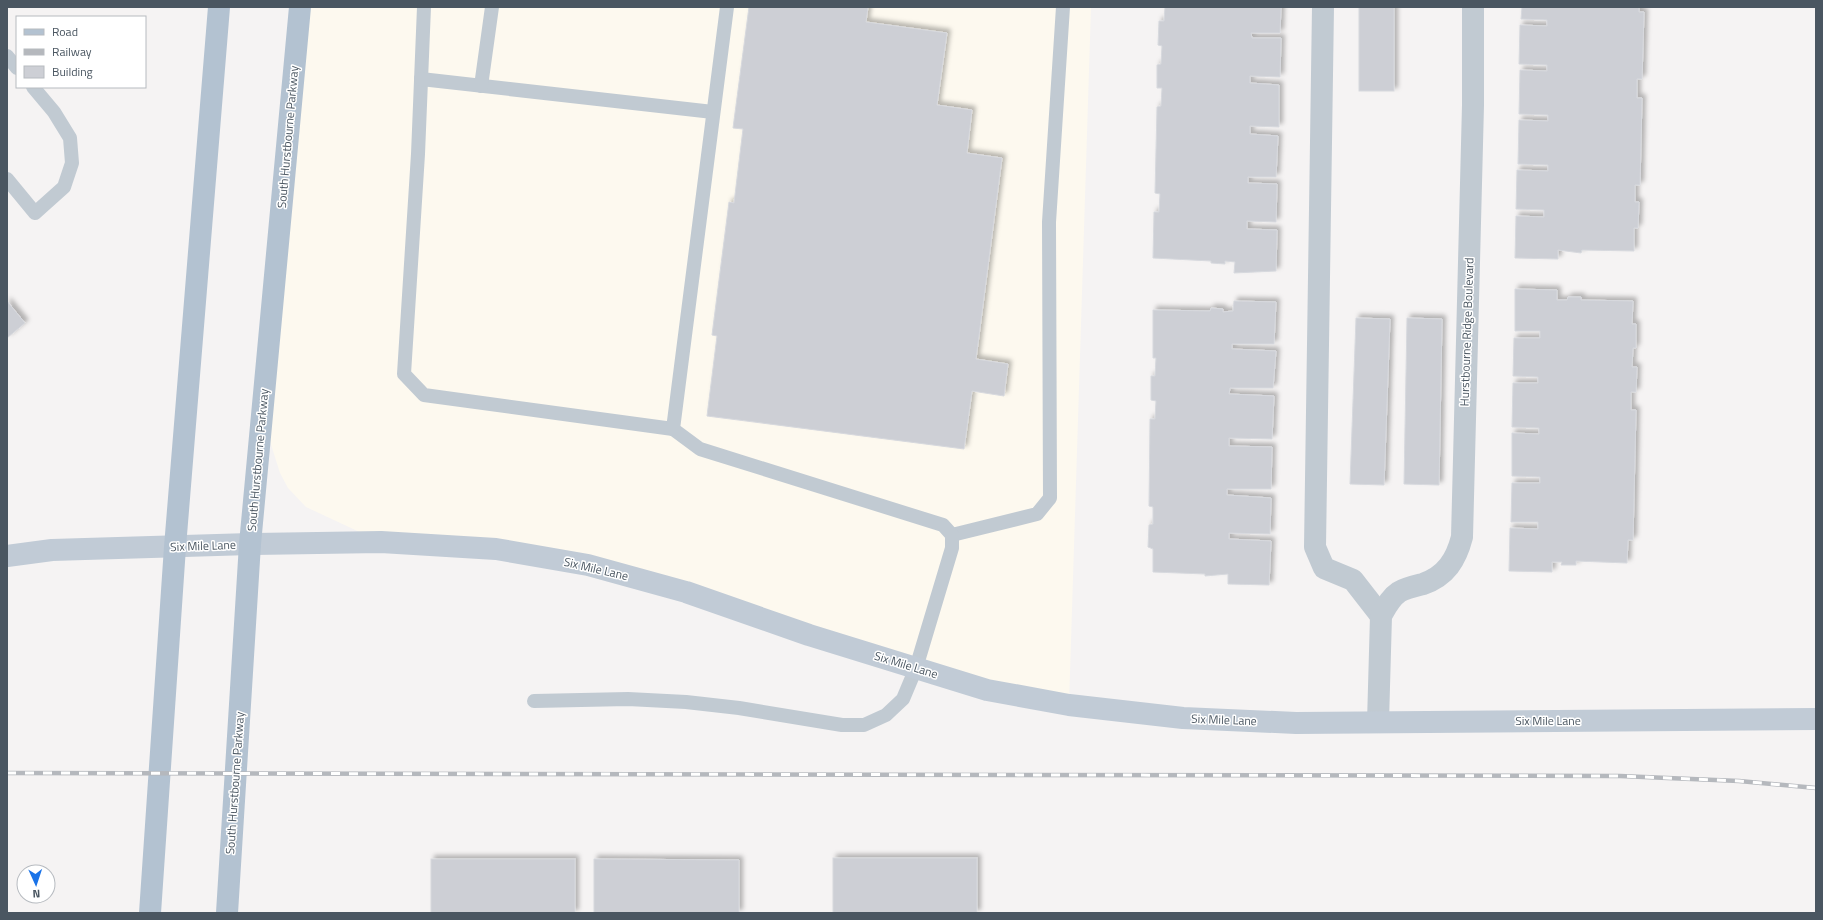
<svg xmlns="http://www.w3.org/2000/svg" width="1823" height="920" font-family="'Titillium Web',sans-serif">
  <style>
    .commercial { fill: #fdf9ef }
    .building { fill: #cdcfd5; stroke: #d7d9de; filter: url(#shadow) }
    .lines { fill: none; stroke-linecap: round; stroke-linejoin: round }
    .lane { stroke: #c1cad2; stroke-width: 14 }
    .street { stroke: #c1cad2; stroke-width: 22 }
    .secondary { stroke: #c1cbd6; stroke-width: 22 }
    .primary { stroke: #b3c2d1; stroke-width: 22 }
    .rail-casing { stroke: #b5b8bd; stroke-width: 4.5 }
    .rail { stroke: #fff; stroke-width: 3; stroke-dasharray: 9; stroke-linecap: butt }
    .labels { text-anchor: middle; stroke-width: 3; stroke-linejoin: round; paint-order: stroke }
    .street-label { font-size: 12px; fill: #4a5661; stroke: #fff }
  </style>
  <defs>
    <filter id="shadow"><feDropShadow dx="3.5" dy="-3.5" stdDeviation="2" flood-color="#0004"/></filter>
  </defs>
  <rect width="100%" height="100%" fill="#f5f3f3"/>
  <!-- commercial -->
  <polygon class="commercial" points="300,7 1091,7 1069,705 588,565 381,542 306,507 288,488 280,473 262,416"/>
  <!-- building -->
  <g class="building">
    <polygon points="749,7 868,7 866,22 947,33 937,105 972,110 967,153 1002,158 976,359 1008,364 1004,396 972,391 964,449 707,416 717,336 712,335 729,202 734,203 743,129 733,128"/>
    <polygon points="1165,7 1281,7 1280,33 1251,33 1252,38 1281,38 1280,77 1250,76 1250,83 1279,85 1279,127 1250,126 1250,134 1278,136 1276,177 1248,177 1248,183 1277,184 1276,222 1247,221 1247,229 1277,230 1276,271 1234,273 1235,262 1225,261 1225,264 1211,263 1211,261 1153,258 1154,212 1159,212 1160,194 1155,193 1157,107 1161,106 1162,88 1157,88 1157,65 1161,64 1162,46 1158,45 1159,21 1164,21"/>
    <rect x="1359" y="7" width="35" height="84"/>
    <polygon points="1522,7 1639,7 1639,12 1644,12 1642,79 1637,79 1637,98 1642,98 1640,185 1635,185 1635,202 1639,202 1638,228 1634,228 1634,251 1582,250 1581,253 1558,250 1558,259 1515,258 1516,216 1544,217 1544,210 1516,209 1517,170 1548,171 1548,165 1518,164 1519,120 1548,121 1548,115 1519,114 1520,70 1547,71 1547,65 1519,64 1520,25 1547,26 1547,20 1521,19"/>
    <polygon points="1515,289 1557,290 1557,300 1567,300 1568,297 1581,297 1581,300 1633,301 1632,324 1636,324 1636,348 1633,348 1632,367 1637,367 1636,392 1631,392 1631,410 1636,410 1633,540 1628,540 1627,563 1576,561 1576,565 1561,565 1562,562 1552,562 1552,572 1509,571 1510,528 1538,529 1538,522 1511,522 1512,483 1540,483 1540,477 1512,476 1512,433 1539,434 1539,428 1512,427 1513,383 1538,383 1538,377 1513,376 1514,338 1540,338 1540,331 1515,331"/>
    <polygon points="7,301 25,323 7,338"/>
    <polygon points="1234,301 1276,302 1274,344 1232,344 1232,349 1276,351 1273,388 1230,388 1229,394 1274,396 1272,439 1229,438 1229,446 1272,447 1271,489 1227,489 1227,495 1271,498 1270,534 1229,533 1229,539 1271,541 1269,585 1228,584 1228,574 1205,576 1205,574 1153,572 1153,549 1148,547 1149,525 1153,524 1153,507 1149,506 1150,419 1155,419 1156,401 1151,400 1151,376 1155,376 1156,358 1153,358 1153,310 1210,311 1211,308 1223,309 1223,312 1233,311"/>
    <polygon points="1356,318 1390,319 1384,485 1350,484"/>
    <polygon points="1407,318 1442,319 1439,485 1404,484"/>
    <rect x="833" y="858" width="144" height="55"/>
    <rect x="431" y="859" width="144" height="54"/>
    <polygon points="594,859 739,860 739,913 594,913"/>
  </g>
  <g class="lines">
    <!-- lane -->
    <g class="lane">
      <polyline points="424,7 418,154 404,374 424,395 673,429"/>
      <polyline points="7,56 17,68"/>
      <polyline points="421,79 713,112"/>
      <polyline points="481,86 492,7"/>
      <polyline points="7,179 35,213 64,187 72,163 70,138 54,112 33,87"/>
      <polyline points="952,535 1037,514 1050,498 1049,222 1063,7"/>
      <polyline points="534,701 628,699 686,702 739,708 842,725 864,725 886,715 903,699 916,668 952,548 952,535 943,525 700,449 673,429 727,7"/>
    </g>
    <!-- street -->
    <g class="street">
      <polyline points="1323,7 1315,547 1324,568 1353,580 1381,616"/>
      <path d="M1378,722L1381,616C1386,607 1390,598 1399,592C1406,588 1415,586 1423,584C1446,576 1456,560 1462,537L1473,105V7"/>
    </g>
    <!-- secondary -->
    <polyline class="secondary" points="7,556 52,550 250,544 381,542 496,549 588,565 686,592 809,635 987,690 1069,705 1183,718 1296,723 1816,719"/>
    <!-- primary -->
    <g class="primary">
      <polyline points="150,913 175,547 219,7"/>
      <polyline points="227,913 250,544 300,7"/>
    </g>
    <!-- rail casing -->
    <g class="rail-casing">
      <polyline id="rail" points="7,773 1620,776 1739,781 1816,788"/>
    </g>
    <!-- rail -->
    <use href="#rail" class="rail"/>
  </g>
  <g class="labels">
    <!-- street labels -->
    <g class="street-label">
      <text transform="translate(288 137) rotate(-85)" y="4">South Hurstbourne Parkway</text>
      <text transform="translate(1467 332) rotate(-88)" y="4">Hurstbourne Ridge Boulevard</text>
      <text transform="translate(258 460) rotate(-85)" y="4">South Hurstbourne Parkway</text>
      <text transform="translate(203 546) rotate(-2)" y="4">Six Mile Lane</text>
      <text transform="translate(596 569) rotate(13)" y="4">Six Mile Lane</text>
      <text transform="translate(906 665) rotate(17)" y="4">Six Mile Lane</text>
      <text transform="translate(1224 720) rotate(2)" y="4">Six Mile Lane</text>
      <text x="1548" y="725">Six Mile Lane</text>
      <text transform="translate(235 783) rotate(-86)" y="4">South Hurstbourne Parkway</text>
    </g>
  </g>
  <!-- border -->
  <rect width="1823" height="920" fill="none" stroke="#4a5661" stroke-width="16"/>
  <!-- legend -->
  <rect x="16" y="16" width="130" height="72" fill="#ffffff" stroke="#b7bbc0"/>
  <rect x="24" y="29" width="20" height="6" fill="#b3c2d1" stroke="#b7bbc0"/>
  <text x="52" y="36" font-size="12" fill="#4a5661">Road</text>
  <rect x="24" y="49" width="20" height="6" fill="#b5b8bd" stroke="#b7bbc0"/>
  <text x="52" y="56" font-size="12" fill="#4a5661">Railway</text>
  <rect x="24" y="66" width="20" height="12" fill="#cdcfd5" stroke="#b7bbc0"/>
  <text x="52" y="76" font-size="12" fill="#4a5661">Building</text>
  <!-- north arrow -->
  <g transform="translate(36 884) rotate(177)"><circle r="19" fill="#ffffff" stroke="#b7bbc0"/>
  <path d="M0-3L7 15L0 10L-7 15Z" fill="#1a73e8"/>
  <text y="-6" font-size="11" font-weight="bold" text-anchor="middle" fill="#4a5661">N</text>
  </g>
</svg>
